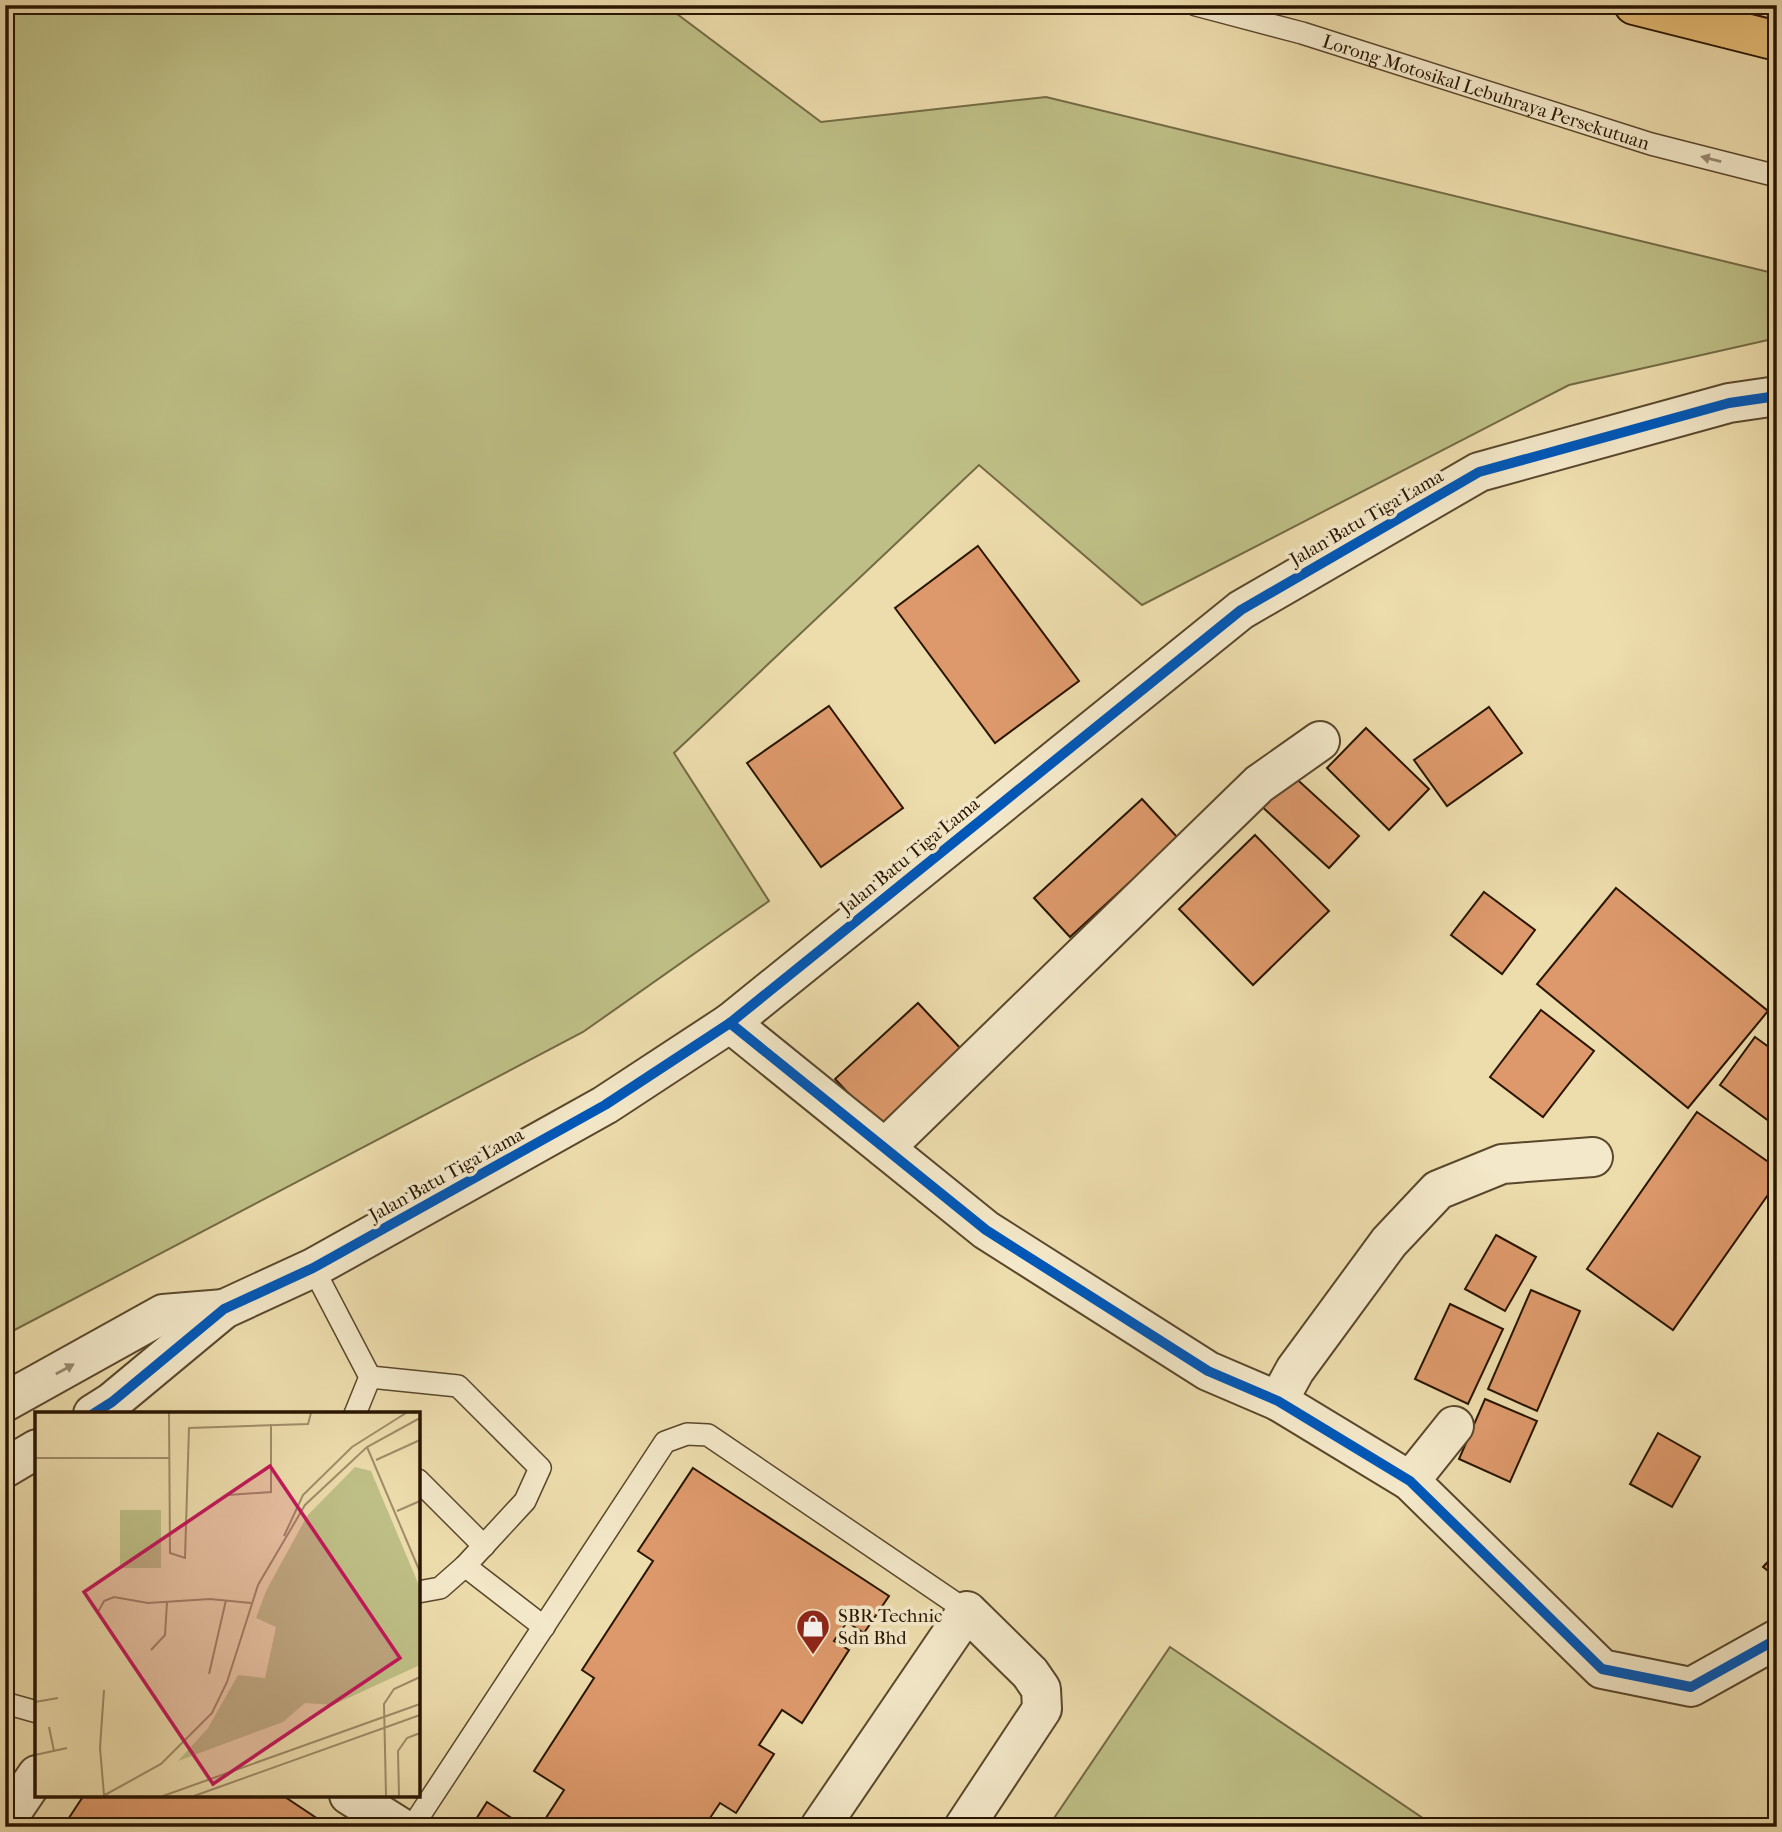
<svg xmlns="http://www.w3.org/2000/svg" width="1782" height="1832" font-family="'IM FELL French Canon',serif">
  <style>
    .green { fill: #bebf86; stroke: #746a44; stroke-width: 2 }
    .building { fill: #dd996b; stroke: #291501; stroke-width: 2 }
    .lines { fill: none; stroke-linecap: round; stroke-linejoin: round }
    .service-casing { stroke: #5a472c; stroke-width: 24 }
    .minor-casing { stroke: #5a472c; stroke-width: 42 }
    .tertiary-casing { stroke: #5a472c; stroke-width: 42 }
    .trunk-casing { stroke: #291501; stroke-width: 42 }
    .service { stroke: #f3e8c9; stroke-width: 21 }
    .minor { stroke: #f3e8c9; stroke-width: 38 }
    .tertiary { stroke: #f3e8c9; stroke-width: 38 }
    .trunk { stroke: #e6be76; stroke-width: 38 }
    .cycleway-casing { stroke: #f3e8c9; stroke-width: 15 }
    .cycleway { stroke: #0057b8; stroke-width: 10 }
    .oneway { fill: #98896f }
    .labels { text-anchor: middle; stroke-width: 7; stroke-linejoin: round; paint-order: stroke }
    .street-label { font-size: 19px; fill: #291501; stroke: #f3e8c9 }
    .poi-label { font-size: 19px; fill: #291501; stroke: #f3e8c9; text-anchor: start }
    .inset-road { fill: none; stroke: #9f8c68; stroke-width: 2 }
    .view { fill: #c2185b; fill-opacity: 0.15; stroke: #c2185b; stroke-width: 3.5 }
    .inset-edge { fill: none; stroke: #291501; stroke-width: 3.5 }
  </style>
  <rect width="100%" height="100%" fill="#eddcac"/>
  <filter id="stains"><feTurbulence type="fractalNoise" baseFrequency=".00286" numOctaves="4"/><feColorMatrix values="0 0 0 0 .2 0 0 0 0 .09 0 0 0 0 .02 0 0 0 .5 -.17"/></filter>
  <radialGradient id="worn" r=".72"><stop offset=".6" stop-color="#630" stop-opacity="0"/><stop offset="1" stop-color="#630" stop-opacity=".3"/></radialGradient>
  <!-- green -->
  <g class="green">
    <polygon points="5,5 665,5 821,122 1046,97 1777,274 1777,338 1569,385 1142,605 979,465 674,753 769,901 583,1032 5,1335"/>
    <polygon points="1170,1647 1436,1827 1048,1827"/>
  </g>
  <!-- building -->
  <g class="building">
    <polygon points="978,546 1079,681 995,743 895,608"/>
    <polygon points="829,706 903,808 821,867 747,763"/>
    <polygon points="1489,707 1522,753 1447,806 1414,760"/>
    <polygon points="1366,728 1429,789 1389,830 1327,768"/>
    <polygon points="1289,772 1359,836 1329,868 1259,804"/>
    <polygon points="1142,799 1178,838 1070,937 1034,898"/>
    <polygon points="1255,835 1329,911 1253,985 1179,909"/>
    <polygon points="1616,888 1768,1011 1688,1108 1537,984"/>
    <polygon points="1484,892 1535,930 1502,974 1451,935"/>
    <polygon points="918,1003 962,1050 879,1126 835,1079"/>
    <polygon points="1541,1010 1594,1051 1543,1117 1490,1077"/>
    <polygon points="1755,1037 1777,1053 1777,1127 1720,1085"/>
    <polygon points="1697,1112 1777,1168 1777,1182 1673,1330 1587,1269"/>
    <polygon points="1496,1235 1536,1257 1505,1311 1465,1289"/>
    <polygon points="1531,1290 1580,1311 1537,1411 1488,1389"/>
    <polygon points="1450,1304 1503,1329 1468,1404 1415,1379"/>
    <polygon points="1485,1399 1537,1421 1510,1482 1459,1459"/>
    <polygon points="1658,1433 1700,1457 1672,1507 1630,1484"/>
    <polygon points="693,1468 889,1596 864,1633 847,1622 834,1641 849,1650 802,1723 782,1710 759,1745 774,1754 736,1813 720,1803 704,1827 540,1827 564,1790 534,1771 594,1678 582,1670 653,1561 638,1551"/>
    <polygon points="1777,1552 1777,1578 1763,1567"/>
    <polygon points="84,1795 282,1795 330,1827 63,1827"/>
    <polygon points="487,1802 525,1827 471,1827"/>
  </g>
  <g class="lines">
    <!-- service casing -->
    <g class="service-casing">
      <g id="service">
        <path id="s1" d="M1196,5L1302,33L1651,144L1777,176"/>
        <polyline points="313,1268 370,1377 355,1414"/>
        <polyline points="370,1377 458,1386 540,1468 525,1501 465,1566 440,1588 418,1592"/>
        <polyline points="418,1480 484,1546"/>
        <polyline points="465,1566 544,1627"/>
        <polyline points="5,1703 37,1712"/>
        <polyline points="412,1827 665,1442 687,1434 708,1435 967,1611"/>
      </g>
    </g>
    <!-- minor casing -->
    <g class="minor-casing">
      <g id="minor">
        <polyline points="730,1023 986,1230 1208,1371 1278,1401 1410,1481 1602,1669 1691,1687 1777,1639"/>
        <polyline points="885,1148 1259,784 1320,741"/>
        <polyline points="1278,1401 1295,1370 1389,1242 1438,1190 1502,1164 1593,1157"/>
        <polyline points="1410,1481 1454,1426"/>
        <polyline points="349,1795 400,1827"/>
        <polyline points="5,1822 37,1775"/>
        <polyline points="820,1827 967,1611 1030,1673 1041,1689 1042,1709 964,1827"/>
      </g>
    </g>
    <!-- tertiary casing -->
    <g class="tertiary-casing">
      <g id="tertiary">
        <polyline points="5,1402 163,1314 224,1309"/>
        <polyline points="93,1414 112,1402 224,1309 313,1268 605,1105 730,1023 1241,610 1479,472 1729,403 1777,396"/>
        <polyline points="5,1468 37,1449"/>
      </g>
    </g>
    <!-- trunk casing -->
    <g class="trunk-casing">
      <polyline id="trunk" points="1634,5 1777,41"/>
    </g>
    <!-- service -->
    <use href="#service" class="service"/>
    <!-- minor -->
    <use href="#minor" class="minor"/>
    <!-- tertiary -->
    <use href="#tertiary" class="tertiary"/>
    <!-- trunk -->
    <use href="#trunk" class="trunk"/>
    <!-- cycleway casing -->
    <g class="cycleway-casing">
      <g id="cycleway">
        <polyline points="730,1023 986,1230 1208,1371 1278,1401 1410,1481 1602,1669 1691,1687 1777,1639"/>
        <polyline points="93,1414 112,1402 224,1309 313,1268 605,1105 730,1023 1241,610 1479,472 1729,403 1777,396"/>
      </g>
    </g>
    <!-- cycleway -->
    <use href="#cycleway" class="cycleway"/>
  </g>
  <!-- one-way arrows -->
  <defs><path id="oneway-solid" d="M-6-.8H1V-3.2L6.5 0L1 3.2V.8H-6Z" transform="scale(1.75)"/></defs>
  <g class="oneway">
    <use href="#oneway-solid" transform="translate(1711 159) rotate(-166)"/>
    <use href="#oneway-solid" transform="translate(65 1369) rotate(-29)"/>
  </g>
  <!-- icons -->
  <defs>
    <g id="shop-pin" transform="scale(1.75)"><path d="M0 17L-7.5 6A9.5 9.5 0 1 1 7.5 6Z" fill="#8f2418" stroke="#f3e8c9"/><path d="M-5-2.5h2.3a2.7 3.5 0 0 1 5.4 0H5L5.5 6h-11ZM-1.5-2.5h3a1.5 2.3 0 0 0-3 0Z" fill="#fff"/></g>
  </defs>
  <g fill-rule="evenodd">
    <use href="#shop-pin" x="813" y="1626"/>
  </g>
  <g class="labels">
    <!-- street labels -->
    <g class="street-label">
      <text dy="7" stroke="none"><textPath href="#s1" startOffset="303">Lorong Motosikal Lebuhraya Persekutuan</textPath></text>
      <text transform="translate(1366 517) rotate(-30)" y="7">Jalan Batu Tiga Lama</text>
      <text transform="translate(909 855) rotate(-39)" y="7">Jalan Batu Tiga Lama</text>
      <text transform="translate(446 1174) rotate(-29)" y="7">Jalan Batu Tiga Lama</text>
    </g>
    <!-- poi labels -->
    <g class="poi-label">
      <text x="838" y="1622">SBR Technic<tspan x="838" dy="22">Sdn Bhd</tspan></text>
    </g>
  </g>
  <!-- overview -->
  <g transform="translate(35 1412)">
    <rect width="385" height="385" fill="#eddcac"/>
    <path d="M320,55L336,59L385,176V253L298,293L270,291L248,310L143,349L173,316L203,263L230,266L241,215L221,206L231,179L272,104ZM85,98H126V156H85Z" fill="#bebf86"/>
    <path class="inset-road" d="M134,1L135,141L150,146L154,16L273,12L276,1M332,35L385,160M0,46H135M341,48L385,28M193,83L236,80V12M362,99L385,89M249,124L268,83L317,35L371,1M63,200L69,189L79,185L113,191L175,187L216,191M116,238L130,223L132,190M174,262L191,188M69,278L65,336L69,383M0,290L23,286M14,315L19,339M0,343L32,336M68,384L126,352L177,301L192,270L223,173L270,93L332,35L385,6M128,384L385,292M159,384L385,303M351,384L349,292L359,277L385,265M364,384L363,339L372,326L385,321"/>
    <path class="view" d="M235,54L365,246L178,372L49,180Z"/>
    <rect width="385" height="385" class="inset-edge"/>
  </g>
  <!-- margin -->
  <rect width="1782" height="1832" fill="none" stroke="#eddcac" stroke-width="28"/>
  <rect x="7" y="7" width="1768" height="1818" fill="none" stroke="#291501" stroke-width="3.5"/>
  <rect x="14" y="14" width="1754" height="1804" fill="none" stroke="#291501" stroke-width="2"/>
  <rect width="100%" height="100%" filter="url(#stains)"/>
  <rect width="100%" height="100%" fill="url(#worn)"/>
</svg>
